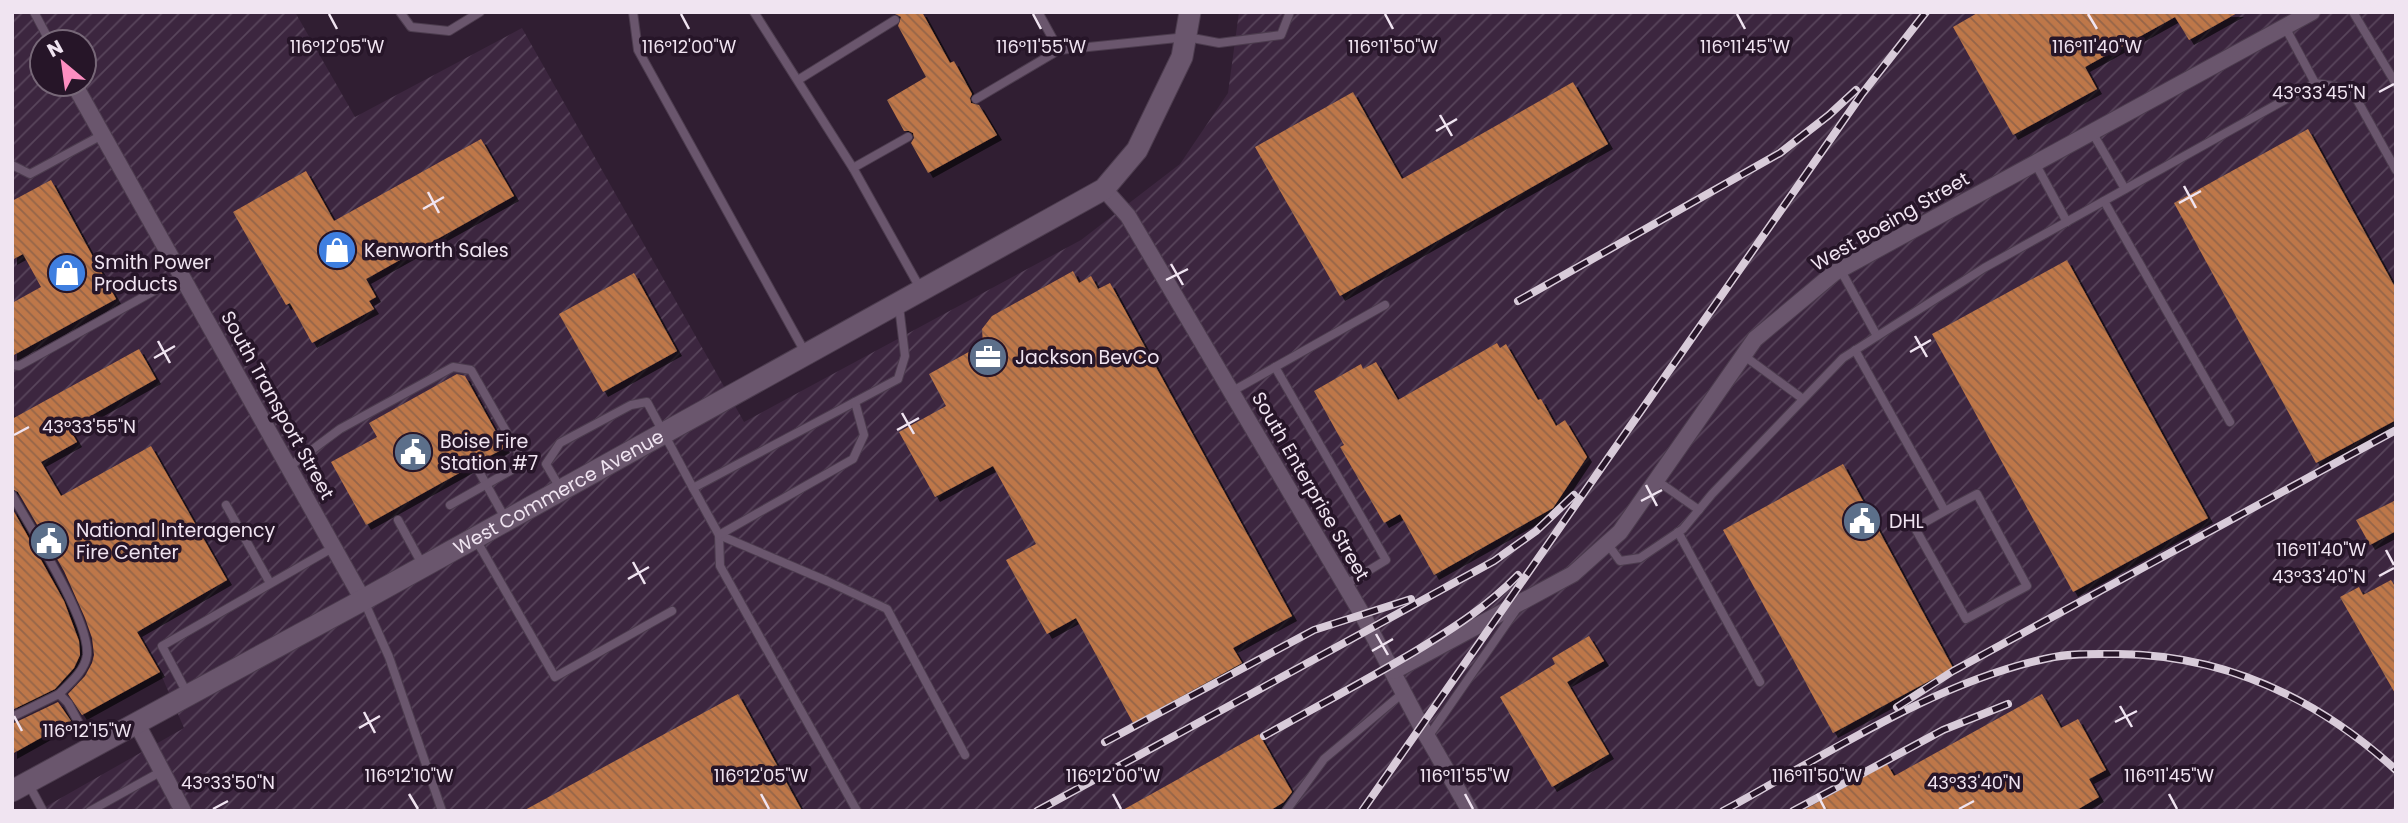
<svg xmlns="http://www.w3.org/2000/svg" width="2408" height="823" font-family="Poppins,sans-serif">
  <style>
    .industrial { fill: url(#industrial-furrows); fill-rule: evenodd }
    .building { fill: url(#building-back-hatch); filter: url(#shadow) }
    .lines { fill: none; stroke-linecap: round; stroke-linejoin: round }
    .service-casing { stroke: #4c3c4e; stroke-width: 10 }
    .minor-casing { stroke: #4c3c4e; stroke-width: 18 }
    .tertiary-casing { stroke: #4c3c4e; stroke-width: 23 }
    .service { stroke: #6a566d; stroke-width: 8 }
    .minor { stroke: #6a566d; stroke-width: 16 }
    .tertiary { stroke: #6a566d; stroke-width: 21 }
    .rail-casing { stroke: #d8cbd9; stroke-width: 8 }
    .rail { stroke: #261528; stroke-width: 5; stroke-dasharray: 16; stroke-linecap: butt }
    .ticks { fill: none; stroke: #f0e4f1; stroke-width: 2.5 }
    .labels { text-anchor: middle; stroke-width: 7; stroke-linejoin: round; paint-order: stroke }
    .street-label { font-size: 19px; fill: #f0e4f1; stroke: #261528 }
    .poi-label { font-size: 19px; fill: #f0e4f1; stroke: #261528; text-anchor: start }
    .ticks-label { font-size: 18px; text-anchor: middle; fill: #f0e4f1; stroke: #261528; stroke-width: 7; stroke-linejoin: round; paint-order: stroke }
  </style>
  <defs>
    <pattern id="industrial-furrows" width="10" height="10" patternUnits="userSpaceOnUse" patternTransform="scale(1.75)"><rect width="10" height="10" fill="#3c263f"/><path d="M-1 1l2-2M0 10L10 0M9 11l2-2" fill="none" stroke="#58455b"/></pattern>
    <pattern id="building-back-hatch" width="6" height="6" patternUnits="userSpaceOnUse" patternTransform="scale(1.75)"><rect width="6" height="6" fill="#be7748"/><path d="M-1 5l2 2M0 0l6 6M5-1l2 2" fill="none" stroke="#956548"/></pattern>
    <filter id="shadow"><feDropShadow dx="5" dy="5" stdDeviation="0" flood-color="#0009"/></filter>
  </defs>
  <rect width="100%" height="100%" fill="#301e32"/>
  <!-- industrial -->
  <path class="industrial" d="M12,12H295L355,117L522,28L744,422L1081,240L1180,164L1228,93L1239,12H2396V811H38L184,728L160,672L12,410ZM42,42H84V84H42Z"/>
  <!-- building -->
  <g class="building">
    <polygon points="891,12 922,12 950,63 954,61 972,94 970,98 971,103 979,105 997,135 928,173 911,143 914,138 913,133 909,131 904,131 887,100 926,77 898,26 901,17"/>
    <polygon points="1979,12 2239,12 2189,40 2175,17 2085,67 2097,89 2013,135 1953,27"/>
    <polygon points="1573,82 1608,144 1340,296 1255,147 1353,92 1402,179"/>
    <polygon points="2308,129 2396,289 2396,420 2316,463 2174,203"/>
    <polygon points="481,139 514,196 366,279 376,297 369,301 374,309 312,343 290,303 286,305 233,212 306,171 334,221"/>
    <polygon points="51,180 116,299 12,356 12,303 41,287 23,254 12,260 12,201"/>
    <polygon points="2067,260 2208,518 2073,592 1932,334"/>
    <polygon points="1073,271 1079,283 1091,276 1098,289 1110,283 1292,616 1233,648 1242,663 1133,723 1076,618 1047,634 1006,560 1036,544 993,466 935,497 899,432 946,406 929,374 983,344 982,329 992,316"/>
    <polygon points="634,273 677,351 603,392 559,314"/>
    <polygon points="1497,343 1500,348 1506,344 1538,400 1541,399 1556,426 1565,420 1587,457 1553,508 1434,575 1400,514 1384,523 1340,447 1344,445 1314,391 1361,364 1363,369 1376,362 1398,400"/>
    <polygon points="139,349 156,379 69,428 77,442 41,462 61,496 151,446 227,580 137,632 160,672 82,715 68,694 85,676 92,663 94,655 92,638 85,618 64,571 18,492 12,489 12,419"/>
    <polygon points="457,374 465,376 505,448 480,461 472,461 470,467 366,525 331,462 377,437 369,423"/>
    <polygon points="1843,464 1953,668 1833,733 1723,530"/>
    <polygon points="2396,500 2396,531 2370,545 2356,520"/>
    <polygon points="12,508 64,601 79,641 80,655 74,668 55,689 12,710"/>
    <polygon points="2391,580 2396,588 2396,695 2340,597 2359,587 2363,595"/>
    <polygon points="1589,636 1604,661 1567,682 1609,754 1552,787 1500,697 1555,664 1552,658"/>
    <polygon points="738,694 802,811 523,811"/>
    <polygon points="2042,694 2061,728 2078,719 2106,770 2089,779 2099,797 2075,811 1802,811 1887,764 1894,776"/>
    <polygon points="58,702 71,721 12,754 12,724"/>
    <polygon points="1259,734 1292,792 1284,802 1269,811 1121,811"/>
  </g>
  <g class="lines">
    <!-- service casing -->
    <g class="service-casing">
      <g id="service">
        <polyline points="34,12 50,42"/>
        <polyline points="400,12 411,27 449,31 480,12"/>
        <polyline points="633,12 638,50 806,354"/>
        <polyline points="754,12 853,168 920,288"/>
        <polyline points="1038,12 1059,50 1187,37 1219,43 1281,35 1290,12"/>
        <polyline points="2353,12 2396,84"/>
        <polyline points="798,80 895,20"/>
        <polyline points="2315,83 2351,89 2396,170"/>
        <polyline points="976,99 1059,50"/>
        <polyline points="2092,132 2125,189"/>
        <polyline points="2035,163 2067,222"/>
        <polyline points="12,165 30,174 102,135"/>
        <polyline points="853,168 908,137"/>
        <polyline points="2104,201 2230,422"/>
        <polyline points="1840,269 1877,336"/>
        <polyline points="1855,350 1945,511 1915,528 1966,619 2027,586 1977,494 1945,511"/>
        <polyline points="1743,355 1803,399"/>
        <polyline points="12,365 19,366 181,276"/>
        <polyline points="1275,367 1386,560 1345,585"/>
        <polyline points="1231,392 1385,305"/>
        <polyline points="476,466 505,518"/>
        <polyline points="289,467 340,429 453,367 471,370 518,452 517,467 450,505"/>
        <polyline points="1656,480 1699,510"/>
        <polyline points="560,488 546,464 560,443 631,405 647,402 693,488 898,379 905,356 899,306"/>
        <polyline points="693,488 719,535 720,566 857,811"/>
        <path d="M12,495C31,528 90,621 87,655C85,671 69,684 59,694"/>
        <polyline points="226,505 270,583"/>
        <polyline points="398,520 422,564"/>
        <polyline points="1678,532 1760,682"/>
        <polyline points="719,535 827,581 887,609 965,755"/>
        <polyline points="719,535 853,459 864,435 855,402"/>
        <polyline points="475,538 555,677 672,611"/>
        <polyline points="1607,543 1620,561 1640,558 1683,529 1712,494 1843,358 1984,268 2315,83 2285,27"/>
        <polyline points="364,601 389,657 442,811"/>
        <polyline points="187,693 162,646 334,547"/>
        <polyline points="12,717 59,694 68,703 91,745"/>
        <polyline points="1428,737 1516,610"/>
        <polyline points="28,783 43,811"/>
        <polyline points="90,811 162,771"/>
        <polyline points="1286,811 1324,759 1404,692"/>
      </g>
    </g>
    <!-- minor casing -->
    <g class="minor-casing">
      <g id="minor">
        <polyline points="74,84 363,600"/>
        <polyline points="1104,189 1128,216 1362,614 1421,726 1470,811"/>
        <polyline points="1394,671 1573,574 1620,532 1755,339 1834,273 2312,12"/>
        <polyline points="137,724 183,811"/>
      </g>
    </g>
    <!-- tertiary casing -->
    <g class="tertiary-casing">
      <g id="tertiary">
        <path id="s1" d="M12,791L363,600L1104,189L1137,150L1182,57L1190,12"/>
      </g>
    </g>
    <!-- service -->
    <use href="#service" class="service"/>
    <!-- minor -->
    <use href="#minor" class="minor"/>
    <!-- tertiary -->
    <use href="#tertiary" class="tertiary"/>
    <!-- rail casing -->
    <g class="rail-casing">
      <g id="rail">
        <polyline points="1518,301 1780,153 1829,115 1856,90"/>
        <polyline points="1897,707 1953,671 2396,430"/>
        <path d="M1264,736C1314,708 1365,681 1414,652C1452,629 1487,607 1518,575"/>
        <polyline points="1105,742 1314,630 1411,599"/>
        <polyline points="1037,811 1494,561 1536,531 1574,495"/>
        <polyline points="1362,811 1862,94 1926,12"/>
        <path d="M1723,811C1826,755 1934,682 2049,658C2072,653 2096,654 2118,654C2225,655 2318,699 2396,770"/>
        <polyline points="1793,811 1943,730 2008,704"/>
      </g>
    </g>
    <!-- rail -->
    <use href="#rail" class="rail"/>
  </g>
  <!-- ticks -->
  <path class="ticks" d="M329,14L337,29M681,14L689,29M1033,14L1041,29M1385,14L1393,29M1737,14L1745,29M2088,14L2097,29M2379,92L2394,84M1440,115L1452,136M1436,131L1457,119M2184,186L2196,208M428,192L439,213M2179,203L2201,191M423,209L444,197M1171,264L1183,285M1166,280L1188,269M1915,336L1927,357M158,341L170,363M1910,352L1931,340M154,358L175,346M902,413L914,434M897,430L919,418M14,435L29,427M1646,485L1657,506M1641,501L1662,490M2386,550L2394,565M633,562L645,584M2379,576L2394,568M628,579L649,567M1376,634L1388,655M1372,651L1393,639M2120,706L2132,727M364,712L375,733M14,716L22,731M2115,722L2137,711M359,728L380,716M409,794L418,809M761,794L769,809M1113,794L1121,809M1465,794L1473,809M1817,794L1825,809M2169,794L2177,809M213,809L228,801M1959,809L1974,801"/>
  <!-- icons -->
  <defs>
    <g id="shop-disc" transform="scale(2.0125)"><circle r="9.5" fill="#3f7fe0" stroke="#261528"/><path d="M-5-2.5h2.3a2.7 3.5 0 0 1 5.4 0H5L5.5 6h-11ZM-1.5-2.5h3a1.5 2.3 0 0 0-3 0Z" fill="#fff"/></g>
    <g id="office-disc" transform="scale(2.0125)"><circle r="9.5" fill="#5c6f8a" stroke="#261528"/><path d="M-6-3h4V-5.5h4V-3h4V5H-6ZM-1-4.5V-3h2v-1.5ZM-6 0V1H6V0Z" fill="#fff"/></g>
    <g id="civic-disc" transform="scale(2.0125)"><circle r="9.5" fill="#5c6f8a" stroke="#261528"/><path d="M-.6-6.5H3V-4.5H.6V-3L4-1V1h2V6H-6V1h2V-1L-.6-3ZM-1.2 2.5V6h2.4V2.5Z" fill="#fff"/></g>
  </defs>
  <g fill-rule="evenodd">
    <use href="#shop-disc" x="337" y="250"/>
    <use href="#shop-disc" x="67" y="273"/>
    <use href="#office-disc" x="988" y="357"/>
    <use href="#civic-disc" x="413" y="452"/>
    <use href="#civic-disc" x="1862" y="521"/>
    <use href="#civic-disc" x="49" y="541"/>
  </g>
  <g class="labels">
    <!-- street labels -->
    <g class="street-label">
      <text transform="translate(1890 221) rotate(-30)" y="7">West Boeing Street</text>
      <text transform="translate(278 405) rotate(61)" y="7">South Transport Street</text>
      <text transform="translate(1311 486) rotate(60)" y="7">South Enterprise Street</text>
      <text dy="7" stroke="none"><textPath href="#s1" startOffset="623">West Commerce Avenue</textPath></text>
    </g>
    <!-- poi labels -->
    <g class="poi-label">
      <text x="364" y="257">Kenworth Sales</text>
      <text x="94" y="269">Smith Power<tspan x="94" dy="22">Products</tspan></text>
      <text x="1015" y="364">Jackson BevCo</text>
      <text x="440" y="448">Boise Fire<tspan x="440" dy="22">Station #7</tspan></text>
      <text x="1889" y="528">DHL</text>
      <text x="76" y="537">National Interagency<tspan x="76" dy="22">Fire Center</tspan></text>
    </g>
  </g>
  <g class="ticks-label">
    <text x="337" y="53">116°12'05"W</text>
    <text x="689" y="53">116°12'00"W</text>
    <text x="1041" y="53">116°11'55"W</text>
    <text x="1393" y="53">116°11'50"W</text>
    <text x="1745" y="53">116°11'45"W</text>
    <text x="2097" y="53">116°11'40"W</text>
    <text x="2319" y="99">43°33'45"N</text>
    <text x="89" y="433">43°33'55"N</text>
    <text x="2321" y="556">116°11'40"W</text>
    <text x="2319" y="583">43°33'40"N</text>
    <text x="87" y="737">116°12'15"W</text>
    <text x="409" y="782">116°12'10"W</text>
    <text x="761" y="782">116°12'05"W</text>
    <text x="1113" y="782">116°12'00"W</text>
    <text x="1465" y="782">116°11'55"W</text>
    <text x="1817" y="782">116°11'50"W</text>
    <text x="2169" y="782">116°11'45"W</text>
    <text x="228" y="789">43°33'50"N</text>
    <text x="1974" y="789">43°33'40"N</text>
  </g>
  <!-- border -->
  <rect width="2408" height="823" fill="none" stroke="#f0e4f1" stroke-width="28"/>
  <!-- north arrow -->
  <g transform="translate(63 63) rotate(331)"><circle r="33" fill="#261528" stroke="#776878" stroke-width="2"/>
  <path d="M0-5L12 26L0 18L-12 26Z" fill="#fd8ec1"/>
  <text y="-10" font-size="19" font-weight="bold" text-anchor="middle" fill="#f0e4f1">N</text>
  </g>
</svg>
